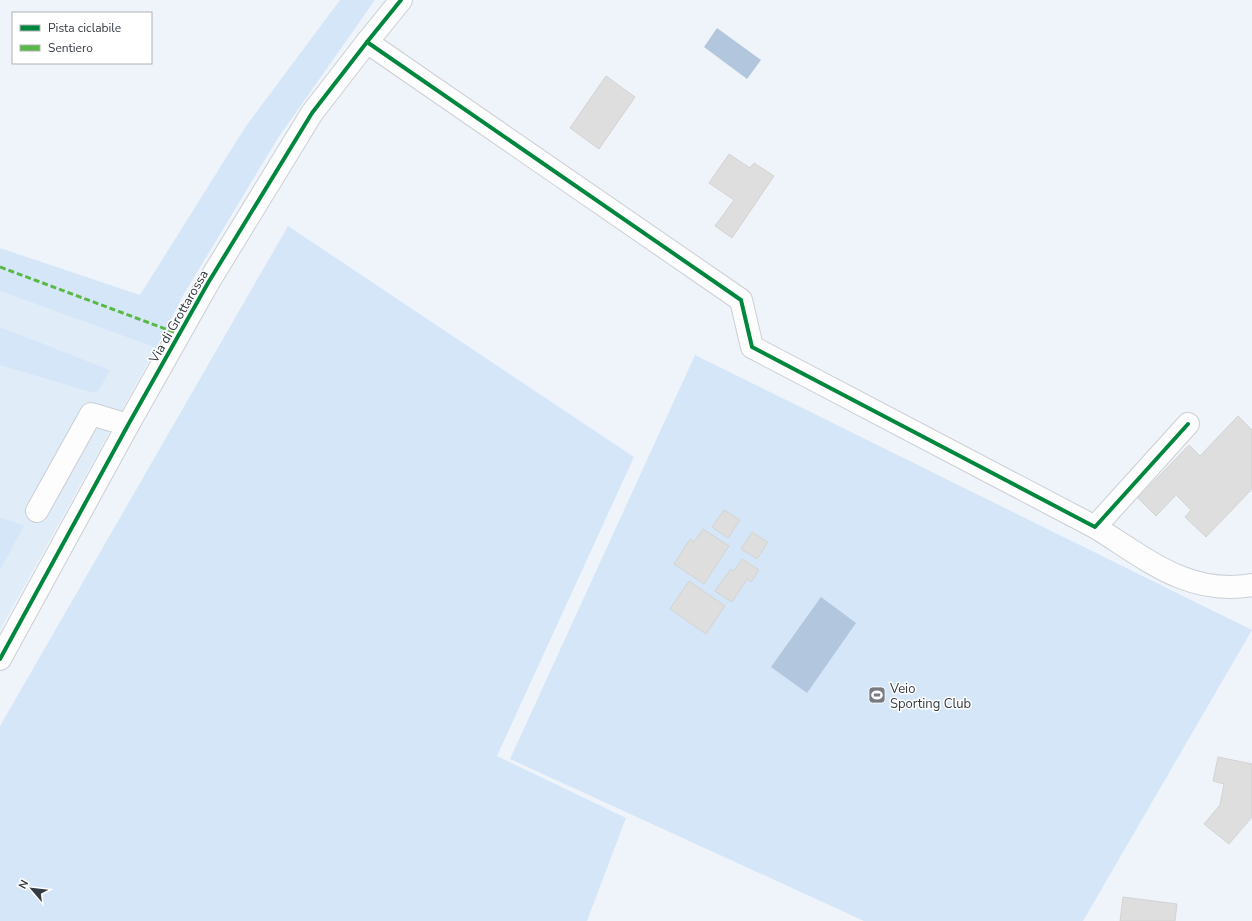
<svg xmlns="http://www.w3.org/2000/svg" width="1252" height="921" font-family="'Nunito Sans',sans-serif">
  <style>
    .built { fill: #e1ecf9 }
    .green { fill: #d6e6f9 }
    .water { fill: #b2c6dd }
    .building { fill: #dedede; stroke: #d3d3d2 }
    .lines { fill: none; stroke-linecap: round; stroke-linejoin: round }
    .minor-casing { stroke: #cacfd5; stroke-width: 24 }
    .minor { stroke: #fdfdfe; stroke-width: 22 }
    .quiet { stroke: #58b947; stroke-width: 3; stroke-dasharray: 6 3; stroke-linecap: butt }
    .cycleway-casing { stroke: #fff; stroke-width: 6 }
    .cycleway { stroke: #00873e; stroke-width: 4 }
    .labels { text-anchor: middle; stroke-width: 3; stroke-linejoin: round; paint-order: stroke }
    .street-label { font-size: 13px; fill: #353b42; stroke: #fff }
    .poi-label { font-size: 13px; fill: #353b42; stroke: #fff; text-anchor: start }
  </style>
  <rect width="100%" height="100%" fill="#eff4fa"/>
  <!-- built -->
  <polygon class="built" points="0,291 156,348 0,630"/>
  <!-- green -->
  <g class="green">
    <polygon points="340,0 375,0 278,138 184,294 156,348 0,291 0,248 140,295 246,126"/>
    <polygon points="288,226 634,457 497,756 626,818 587,921 0,921 0,726"/>
    <polygon points="0,327 110,370 99,390 94,393 0,365"/>
    <polygon points="695,355 1252,630 1083,921 864,921 510,759"/>
    <polygon points="0,517 24,526 0,570"/>
  </g>
  <!-- water -->
  <g class="water">
    <polygon points="717,28 761,60 747,79 704,47"/>
    <polygon points="821,597 856,623 807,693 771,667"/>
  </g>
  <!-- building -->
  <g class="building">
    <polygon points="606,76 635,97 599,149 570,128"/>
    <polygon points="729,154 750,168 754,163 774,176 732,238 715,226 734,200 709,183"/>
    <polygon points="1238,416 1252,430 1252,489 1206,537 1185,517 1191,510 1176,495 1156,516 1138,498 1189,445 1200,456"/>
    <polygon points="724,510 740,520 728,538 712,527"/>
    <polygon points="703,529 729,546 704,584 674,564 690,539 694,542"/>
    <polygon points="752,532 768,542 757,559 741,549"/>
    <polygon points="742,559 759,570 751,582 747,579 732,602 715,591 731,569 734,571"/>
    <polygon points="689,581 725,606 706,634 670,609"/>
    <polygon points="1218,757 1252,764 1252,817 1229,844 1204,824 1220,805 1224,784 1213,781"/>
    <polygon points="1123,897 1177,904 1175,921 1120,921"/>
  </g>
  <g class="lines">
    <!-- minor casing -->
    <g class="minor-casing">
      <g id="minor">
        <polyline points="367,42 741,300 752,347 1095,527 1188,424"/>
        <polyline points="37,511 91,414 128,425"/>
        <path d="M1095,527C1147,559 1188,596 1252,585"/>
        <polyline points="0,659 128,425 208,283 312,113 367,42 401,0"/>
      </g>
    </g>
    <!-- minor -->
    <use href="#minor" class="minor"/>
    <!-- quiet -->
    <polyline class="quiet" points="0,267 179,334"/>
    <!-- cycleway casing -->
    <g class="cycleway-casing">
      <g id="cycleway">
        <polyline points="367,42 741,300 752,347 1095,527 1188,424"/>
        <polyline points="0,659 128,425 208,283 312,113 367,42 401,0"/>
      </g>
    </g>
    <!-- cycleway -->
    <use href="#cycleway" class="cycleway"/>
  </g>
  <!-- icons -->
  <defs>
    <g id="stadium-square" transform="scale(0.9)"><rect x="-9" y="-9" width="18" height="18" rx="4" fill="#767c82" stroke="#fff"/><path d="M0-5a6.5 5 0 1 0 0 10a6.5 5 0 1 0 0-10ZM-3.5-1.8h7v3.6h-7Z" fill="#fff"/></g>
  </defs>
  <g fill-rule="evenodd">
    <use href="#stadium-square" x="877" y="695"/>
  </g>
  <g class="labels">
    <!-- street labels -->
    <g class="street-label">
      <text transform="translate(178 316) rotate(-60)" y="5">Via di Grottarossa</text>
    </g>
    <!-- poi labels -->
    <g class="poi-label">
      <text x="890" y="693">Veio<tspan x="890" dy="15">Sporting Club</tspan></text>
    </g>
  </g>
  <!-- legend -->
  <rect x="12" y="12" width="140" height="52" fill="#ffffff" stroke="#aeb1b3"/>
  <rect x="20" y="25" width="20" height="6" fill="#00873e" stroke="#aeb1b3"/>
  <text x="48" y="32" font-size="12" fill="#353b42">Pista ciclabile</text>
  <rect x="20" y="45" width="20" height="6" fill="#58b947" stroke="#aeb1b3"/>
  <text x="48" y="52" font-size="12" fill="#353b42">Sentiero</text>
  <!-- north arrow -->
  <g transform="translate(32 889) rotate(298)" stroke="#ffffff" stroke-width="3" paint-order="stroke">
  <path d="M0-3L7 15L0 10L-7 15Z" fill="#353b42"/>
  <text y="-6" font-size="11" font-weight="bold" text-anchor="middle" fill="#353b42">N</text>
  </g>
</svg>
